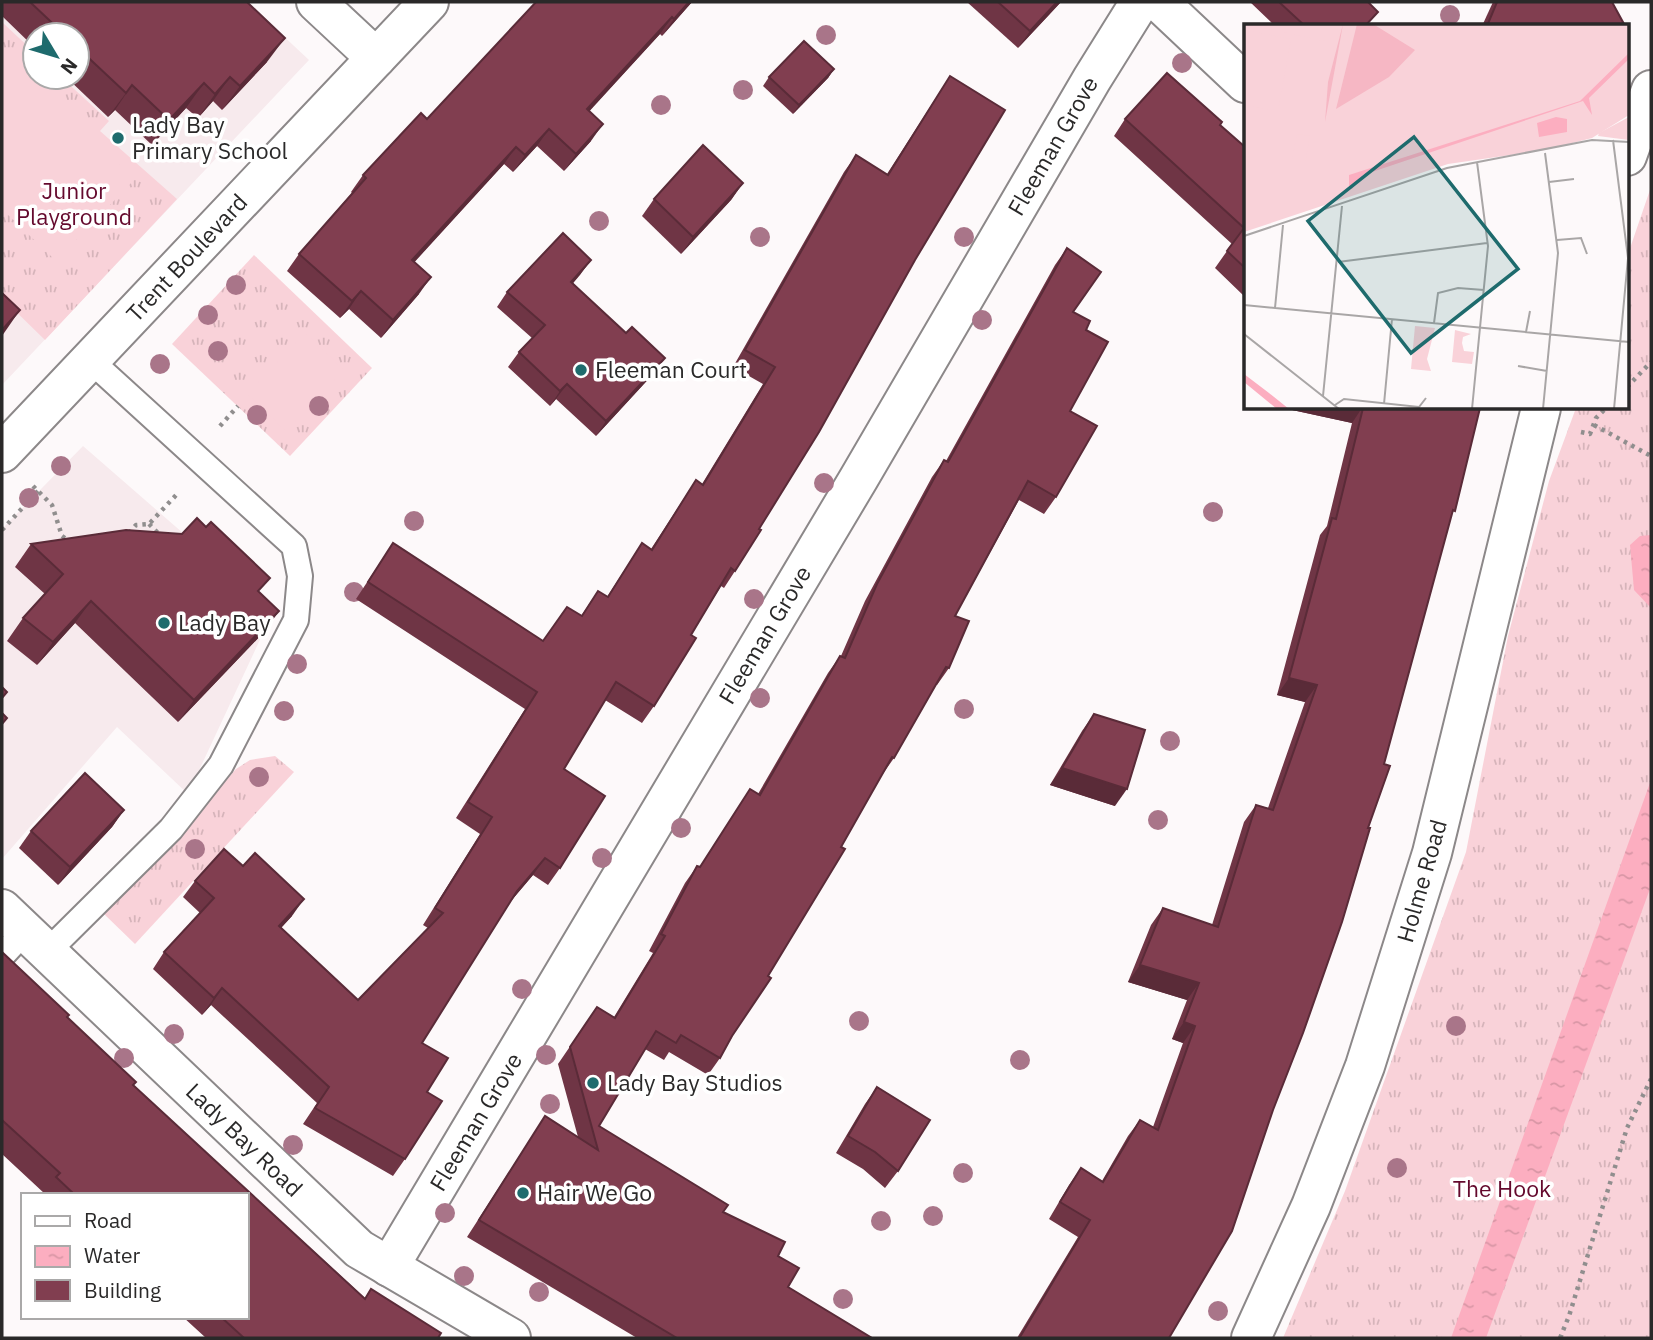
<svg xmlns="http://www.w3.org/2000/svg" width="1653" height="1340" font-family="'IBM Plex Sans',sans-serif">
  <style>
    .built { fill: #f7eaed; fill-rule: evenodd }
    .grass { fill: url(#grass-tufts) }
    .pitch { fill: #f9d2d9 }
    .water { fill: url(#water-ripples) }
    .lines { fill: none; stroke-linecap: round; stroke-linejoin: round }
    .service-casing { stroke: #8c8889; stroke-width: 28 }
    .minor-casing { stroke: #8c8889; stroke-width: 42 }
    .tertiary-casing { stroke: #8c8889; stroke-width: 42 }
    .path { stroke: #908e8e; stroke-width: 4.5; stroke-dasharray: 3.5 5; stroke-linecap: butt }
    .service { stroke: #fff; stroke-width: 24 }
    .minor { stroke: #fff; stroke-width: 38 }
    .tertiary { stroke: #fff; stroke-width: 38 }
    .tree { fill: #a97589 }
    .wall { fill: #6f3545 }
    .shaded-wall { fill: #5a2b38 }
    .building { fill: #813e50; stroke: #5a2b38; stroke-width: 2 }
    .poi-dot { fill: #1e6b6d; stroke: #fff; stroke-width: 2.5 }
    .labels { text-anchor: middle; stroke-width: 7; stroke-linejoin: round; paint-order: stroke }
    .poi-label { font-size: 23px; fill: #2a2929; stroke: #fff; text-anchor: start }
    .street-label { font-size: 23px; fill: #2a2929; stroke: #fff }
    .park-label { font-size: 23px; fill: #64092d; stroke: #fff }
    .inset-road { fill: none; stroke: #a9a6a6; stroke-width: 2 }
    .view { fill: #1e6b6d; fill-opacity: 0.15; stroke: #1e6b6d; stroke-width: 3.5 }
    .inset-edge { fill: none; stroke: #2a2929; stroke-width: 3.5 }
  </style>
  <defs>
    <pattern id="grass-tufts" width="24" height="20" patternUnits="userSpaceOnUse" patternTransform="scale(1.75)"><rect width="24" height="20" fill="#f9d2d9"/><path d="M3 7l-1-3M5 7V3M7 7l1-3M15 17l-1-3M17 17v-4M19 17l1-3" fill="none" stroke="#d6b4ba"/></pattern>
    <pattern id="water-ripples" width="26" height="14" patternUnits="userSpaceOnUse" patternTransform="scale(1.75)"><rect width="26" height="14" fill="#fcaec0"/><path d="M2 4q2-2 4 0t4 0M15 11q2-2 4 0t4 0" fill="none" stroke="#d896a5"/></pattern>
  </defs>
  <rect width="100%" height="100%" fill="#fdf9fa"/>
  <!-- built -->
  <g class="built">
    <path d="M2,2H247L309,60L2,385ZM35,35H77V77H35Z"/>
    <polygon points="83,446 222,567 272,614 188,794 117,727 2,859 2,529"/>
  </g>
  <!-- grass -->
  <g class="grass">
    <polygon points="2,22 35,53 35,77 61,77 109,121 100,131 177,199 45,340 2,298"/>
    <polygon points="1651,187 1651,1338 1283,1338 1345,1191 1466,852 1508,636 1549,481 1576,408 1627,408 1627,257"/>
    <polygon points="254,255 372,368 290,456 172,344"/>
    <polygon points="275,756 294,772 135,944 104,914 236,769 250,760"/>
  </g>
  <!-- pitch -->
  <g class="pitch">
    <polygon points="2,50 135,179 56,261 2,209"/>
    <polygon points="305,333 344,370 286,431 247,394"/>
  </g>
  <!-- water -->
  <g class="water">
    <polygon points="1651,535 1651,608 1634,590 1630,545 1640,536"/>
    <polygon points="1651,780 1651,886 1486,1338 1451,1338"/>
  </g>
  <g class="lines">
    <!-- service casing -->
    <g class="service-casing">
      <g id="service">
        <polyline points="47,952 171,829 221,765 296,620 300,576 294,546 90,360"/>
        <polyline points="2,956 25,931"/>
      </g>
    </g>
    <!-- minor casing -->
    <g class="minor-casing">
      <g id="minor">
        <polyline points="316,2 376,58"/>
        <polyline points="1159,2 1245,83"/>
        <polyline points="1627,156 1651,90"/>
        <polyline points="2,909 359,1249 511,1338"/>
        <polyline points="389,1267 859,478 1092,79 1140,2"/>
        <polyline points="1251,1338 1311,1206 1365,1066 1432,853 1541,408"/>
      </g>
    </g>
    <!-- tertiary casing -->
    <g class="tertiary-casing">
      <polyline id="tertiary" points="2,453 429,2"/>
    </g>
    <!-- path -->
    <g class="path">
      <polyline points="1627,387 1651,362"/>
      <polyline points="1594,425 1651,456"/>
      <polyline points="220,426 238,406"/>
      <polyline points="1581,432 1590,434 1596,418 1606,408"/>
      <polyline points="33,486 52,505 62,536 69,541"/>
      <polyline points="149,524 161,536"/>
      <polyline points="2,530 38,491"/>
      <polyline points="129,533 136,525 149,524 179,492"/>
      <polyline points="1560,1338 1569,1316 1627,1128 1651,1079"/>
    </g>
    <!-- service -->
    <use href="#service" class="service"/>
    <!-- minor -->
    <use href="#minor" class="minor"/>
    <!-- tertiary -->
    <use href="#tertiary" class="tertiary"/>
  </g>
  <!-- trees -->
  <g class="tree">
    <circle cx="1450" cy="15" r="10"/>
    <circle cx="826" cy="35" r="10"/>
    <circle cx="1182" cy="63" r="10"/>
    <circle cx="743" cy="90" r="10"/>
    <circle cx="661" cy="105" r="10"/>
    <circle cx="599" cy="221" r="10"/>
    <circle cx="760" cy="237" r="10"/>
    <circle cx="964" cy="237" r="10"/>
    <circle cx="236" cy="285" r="10"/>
    <circle cx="208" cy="315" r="10"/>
    <circle cx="982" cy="320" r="10"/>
    <circle cx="218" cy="351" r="10"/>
    <circle cx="160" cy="364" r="10"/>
    <circle cx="319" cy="406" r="10"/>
    <circle cx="257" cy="415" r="10"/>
    <circle cx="61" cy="466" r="10"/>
    <circle cx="824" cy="483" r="10"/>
    <circle cx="29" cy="498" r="10"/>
    <circle cx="1213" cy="512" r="10"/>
    <circle cx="414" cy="521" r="10"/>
    <circle cx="354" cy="592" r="10"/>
    <circle cx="754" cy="599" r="10"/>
    <circle cx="297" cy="664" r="10"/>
    <circle cx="760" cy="698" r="10"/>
    <circle cx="964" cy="709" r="10"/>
    <circle cx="284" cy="711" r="10"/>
    <circle cx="1170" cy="741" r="10"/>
    <circle cx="259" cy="777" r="10"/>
    <circle cx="1158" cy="820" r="10"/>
    <circle cx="681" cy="828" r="10"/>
    <circle cx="195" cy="849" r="10"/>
    <circle cx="602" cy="858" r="10"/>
    <circle cx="522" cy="989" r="10"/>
    <circle cx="859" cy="1021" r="10"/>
    <circle cx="1456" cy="1026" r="10"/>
    <circle cx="174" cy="1034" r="10"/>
    <circle cx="546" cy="1055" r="10"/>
    <circle cx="124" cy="1058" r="10"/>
    <circle cx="1020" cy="1060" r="10"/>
    <circle cx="550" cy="1104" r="10"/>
    <circle cx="293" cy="1145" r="10"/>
    <circle cx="1397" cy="1168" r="10"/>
    <circle cx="963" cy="1173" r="10"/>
    <circle cx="445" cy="1213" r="10"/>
    <circle cx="933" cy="1216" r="10"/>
    <circle cx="881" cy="1221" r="10"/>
    <circle cx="464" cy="1276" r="10"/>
    <circle cx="539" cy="1292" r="10"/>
    <circle cx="843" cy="1299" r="10"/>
    <circle cx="1218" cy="1311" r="10"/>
  </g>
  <!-- wall -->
  <g class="wall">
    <polygon points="2,2 247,2 267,62 222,110 213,101 198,118 186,108 152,145 115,110 108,117 66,77 77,77 77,35 35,35 35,48 2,16"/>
    <polygon points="536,2 692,2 662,36 660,34 589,111 591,141 564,171 537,146 513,172 504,164 414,262 419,294 381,338 349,309 340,318 287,271 299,254 352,193 351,192 363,175 427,119"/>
    <polygon points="967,2 1061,2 1018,48"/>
    <polygon points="1250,2 1372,2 1370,4 1368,26 1275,26"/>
    <polygon points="1493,2 1612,2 1623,26 1482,26"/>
    <polygon points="834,69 828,78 793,114 763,86 769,77"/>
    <polygon points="950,76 915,260 759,529 735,571 724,588 721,586 691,635 654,706 642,723 605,700 564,769 560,868 548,885 533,875 511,901 422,1043 427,1092 405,1159 393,1176 303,1124 317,1103 211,1005 202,1015 153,969 164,952 200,913 183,897 195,881 292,916 281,928 358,1000 428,928 423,925 480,834 456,818 525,709 356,599 393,543 543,641 581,616 598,591 607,597 642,543 651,549 696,480 702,484 763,384 733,367 844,172 856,155 887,174"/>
    <polygon points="1125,119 1220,125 1245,147 1245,297 1215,268 1232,244 1114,136"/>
    <polygon points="743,183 731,200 681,254 642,216 654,199"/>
    <polygon points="1067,248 1073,312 1086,330 1070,411 1056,497 1044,514 1019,500 955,616 949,668 937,685 936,685 894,758 882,775 720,1058 708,1075 669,1052 664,1060 645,1049 599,1126 723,1212 778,1256 788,1287 872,1338 637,1338 467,1237 545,1116 578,1137 558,1064 597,1007 614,1017 653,953 649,951 685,883 697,866 700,867 750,789 758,794 828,673 840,656 841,656 865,601 932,477 944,460 946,461 1055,265"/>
    <polygon points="591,260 573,283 654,373 596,436 556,399 550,406 508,367 519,352 532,338 497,307 507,292"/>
    <polygon points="1283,408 1480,408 1451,516 1169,1338 1017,1338 1078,1237 1049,1219 1069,1185 1081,1168 1102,1181 1128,1136 1140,1120 1153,1127 1183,1043 1172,1039 1187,1000 1128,982 1151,925 1163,908 1212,925 1244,822 1256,805 1268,808 1305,702 1277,695 1320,535 1327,526 1352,423"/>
    <polygon points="31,544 260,593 279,611 263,633 178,722 75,623 37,665 7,641 23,618 45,594 15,567"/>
    <polygon points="1094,714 1115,806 1050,785 1082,731"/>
    <polygon points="124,810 112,827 58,885 19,848 31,831"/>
    <polygon points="2,952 133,1086 365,1298 371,1289 438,1338 206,1338 183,1317 247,1317 247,1195 44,1195 45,1194 2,1154"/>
    <polygon points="877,1087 898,1171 885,1188 863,1169 836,1153 865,1104"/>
  </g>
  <!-- shaded-wall -->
  <g class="shaded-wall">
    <polygon points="689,2 692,2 662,36 674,19"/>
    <polygon points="1057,2 1061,2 1018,48 1030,31"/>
    <polygon points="672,17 660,34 575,127 587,109"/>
    <polygon points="285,38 267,62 222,110 240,86"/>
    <polygon points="834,69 828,78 793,114 799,105"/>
    <polygon points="230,77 213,101 198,118 215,94"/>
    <polygon points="204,83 186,108 152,145 169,120"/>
    <polygon points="132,85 115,110 108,117"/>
    <polygon points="603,124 591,141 564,171 576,154"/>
    <polygon points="549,129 537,146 513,172 525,155"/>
    <polygon points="516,147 504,164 400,278 412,260"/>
    <polygon points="743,183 731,200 681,254 693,237"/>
    <polygon points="591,260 580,275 561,297 571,282"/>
    <polygon points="431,277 419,294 381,338 393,320"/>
    <polygon points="361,291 349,309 340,318 352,301"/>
    <polygon points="20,310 2,336 2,330"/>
    <polygon points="665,358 654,373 596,436 606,421"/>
    <polygon points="567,384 556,399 550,406 560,391"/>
    <polygon points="1283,408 1362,408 1352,423"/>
    <polygon points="91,601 75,623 37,665 53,642"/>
    <polygon points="279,611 263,633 178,722 194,700"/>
    <polygon points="1289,678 1317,685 1305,702 1277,695"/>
    <polygon points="1062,768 1127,789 1115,806 1050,785"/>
    <polygon points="124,810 112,827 58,885 70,867"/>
    <polygon points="545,858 533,875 505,908 517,891"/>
    <polygon points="304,899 292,916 267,943 279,926"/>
    <polygon points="1140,965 1199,983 1187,1000 1128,982"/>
    <polygon points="222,988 211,1005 202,1015 214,998"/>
    <polygon points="1184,1022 1195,1026 1183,1043 1172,1039"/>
  </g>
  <!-- building -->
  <g class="building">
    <polygon points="30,2 247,2 285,38 240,86 230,77 215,94 204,83 169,120 132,85 126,93 77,47 77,35 65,35"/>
    <polygon points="536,2 689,2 674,19 672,17 587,109 603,124 576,154 549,129 525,155 516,147 412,260 431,277 393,320 361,291 352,301 299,254 366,178 363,175 421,113 427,119"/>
    <polygon points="998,2 1057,2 1030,31"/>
    <polygon points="1279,2 1368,2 1378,12 1365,26 1305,26"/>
    <polygon points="1497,2 1612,2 1624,24 1617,26 1487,26"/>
    <polygon points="804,41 834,69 799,105 769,77"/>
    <polygon points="1167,73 1222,122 1220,125 1245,147 1245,268 1227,251 1244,228 1125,119"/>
    <polygon points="950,76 1005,110 915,260 819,432 759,529 761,530 735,571 731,568 691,635 696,638 654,706 616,682 564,769 605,796 560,868 545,858 517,891 422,1043 448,1058 427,1092 442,1101 405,1159 315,1108 329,1087 222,988 214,998 164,952 214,898 195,881 224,849 243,866 255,853 304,899 279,926 358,1000 443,913 435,908 492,817 468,802 537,692 368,582 393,543 543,641 567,607 582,616 598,591 608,597 642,543 652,550 696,480 703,485 775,367 745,350 856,155 888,175"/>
    <polygon points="703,145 743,183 693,237 654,199"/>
    <polygon points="563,233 591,260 571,282 626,333 632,327 665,358 606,421 567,384 560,391 519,352 545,325 507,292"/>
    <polygon points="1067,248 1101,272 1073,312 1090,321 1086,330 1108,342 1070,411 1097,426 1056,497 1028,481 955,616 969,621 949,668 946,667 894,758 892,757 841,847 845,849 768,976 771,978 732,1036 720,1058 681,1035 676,1043 656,1031 599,1126 728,1205 723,1212 785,1242 778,1256 799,1268 788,1287 872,1338 677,1338 479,1220 545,1116 598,1150 570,1047 597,1007 615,1018 665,936 661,934 697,866 700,867 750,789 760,795 840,656 845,658 877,584 944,460 948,462"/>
    <polygon points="2,293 20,310 2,330"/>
    <polygon points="1363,408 1480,408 1455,511 1453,510 1384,764 1390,766 1368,828 1370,828 1342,922 1303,1033 1273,1110 1232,1231 1169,1338 1021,1338 1020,1337 1090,1220 1060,1202 1081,1168 1103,1182 1140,1120 1158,1130 1195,1026 1184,1022 1199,983 1140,965 1163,908 1218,927 1256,805 1273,810 1317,685 1289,678 1332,518 1336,519"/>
    <polygon points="197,518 206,527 211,522 270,578 258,591 279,611 194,700 91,601 53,642 23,618 63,574 31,544 126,530 182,534"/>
    <polygon points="2,687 7,692 2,698"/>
    <polygon points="2,713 7,718 2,724"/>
    <polygon points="1094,714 1145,730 1127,789 1062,768"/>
    <polygon points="85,773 124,810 70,867 31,831"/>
    <polygon points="2,952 69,1015 67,1017 136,1082 133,1085 365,1299 371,1289 441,1333 438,1338 244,1338 221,1317 247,1317 247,1195 75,1195 56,1177 60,1173 2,1120"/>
    <polygon points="877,1087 930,1120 898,1171 875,1152 848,1136"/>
  </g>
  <!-- markers -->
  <g class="poi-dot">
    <circle cx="118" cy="138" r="7"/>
    <circle cx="581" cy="370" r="7"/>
    <circle cx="164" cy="623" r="7"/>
    <circle cx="593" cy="1083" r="7"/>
    <circle cx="523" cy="1193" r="7"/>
  </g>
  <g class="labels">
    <!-- poi labels -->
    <g class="poi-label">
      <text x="132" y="133">Lady Bay<tspan x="132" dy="26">Primary School</tspan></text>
      <text x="595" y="378">Fleeman Court</text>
      <text x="178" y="631">Lady Bay</text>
      <text x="607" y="1091">Lady Bay Studios</text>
      <text x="537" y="1201">Hair We Go</text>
    </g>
    <!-- street labels -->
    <g class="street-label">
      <text transform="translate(1053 146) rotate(-60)" y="8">Fleeman Grove</text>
      <text transform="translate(187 258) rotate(-47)" y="8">Trent Boulevard</text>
      <text transform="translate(765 635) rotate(-59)" y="8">Fleeman Grove</text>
      <text transform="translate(1422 881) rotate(-74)" y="8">Holme Road</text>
      <text transform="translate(476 1122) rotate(-59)" y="8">Fleeman Grove</text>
      <text transform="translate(244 1140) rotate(44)" y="8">Lady Bay Road</text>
    </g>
    <!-- park labels -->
    <g class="park-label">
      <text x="74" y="199">Junior<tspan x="74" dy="26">Playground</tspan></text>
      <text x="1502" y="1197">The Hook</text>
    </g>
  </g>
  <!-- overview -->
  <g transform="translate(1244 24)">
    <rect width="385" height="385" fill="#fdf9fa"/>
    <path d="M0,0H385V91L348,114L301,126L204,140L0,208ZM171,302L191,304L183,335L187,347L167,345ZM211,306L227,310L219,313L218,319L220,327L230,328L228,340L208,338Z" fill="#f9d2d9"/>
    <path d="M99,0L96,17L81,98L84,58ZM113,0H129L171,26L145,53L92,85Z" fill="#f6b7c4"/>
    <path d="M385,93V116L354,112L355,109Z" fill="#f9d2d9"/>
    <path d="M0,0H83L80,17ZM0,6L47,15L34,87L0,81ZM53,110L66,112L61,139L48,136ZM172,307L184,308L181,335L170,334Z" fill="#f9d2d9"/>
    <path d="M385,29V35L345,74L348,91L339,77L119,151L108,165L105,162V151L336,77ZM312,93L323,95V108L295,113L293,99ZM0,350L25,369L45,385H33L0,358Z" fill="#fcaec0"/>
    <path class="inset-road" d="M369,116L384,234L370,385M305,158L330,155M0,212L203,144L348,116L385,118M313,216L337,214L343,230M94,238L243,219M0,281L385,318M31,284L39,201M190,299L194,269L214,264L240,266M282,308L286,287M0,310L95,385M274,342L303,347M79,372L98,182M140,380L148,295M91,381L100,375L175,383L182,374M228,385L244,222L233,138M299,385L314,229L301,129"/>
    <path class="view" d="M170,113L274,245L167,329L64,197Z"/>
    <rect width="385" height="385" class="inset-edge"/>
  </g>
  <!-- border -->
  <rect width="1653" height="1340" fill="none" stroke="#2a2929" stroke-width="7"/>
  <!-- legend -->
  <rect x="21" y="1193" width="228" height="126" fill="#ffffff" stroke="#aaa9a9" stroke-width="2"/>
  <rect x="35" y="1216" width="35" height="10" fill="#ffffff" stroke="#aaa9a9" stroke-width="2"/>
  <text x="84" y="1228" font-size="21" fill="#2a2929">Road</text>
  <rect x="35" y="1246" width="35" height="21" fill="url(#water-ripples)" stroke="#aaa9a9" stroke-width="2"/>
  <text x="84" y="1263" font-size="21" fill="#2a2929">Water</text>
  <rect x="35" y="1280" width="35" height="21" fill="#813e50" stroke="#aaa9a9" stroke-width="2"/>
  <text x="84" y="1298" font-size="21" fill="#2a2929">Building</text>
  <!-- north arrow -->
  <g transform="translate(56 56) rotate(128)"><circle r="33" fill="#ffffff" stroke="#aaa9a9" stroke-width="2"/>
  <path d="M0-5L12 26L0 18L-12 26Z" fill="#1e6b6d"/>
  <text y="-10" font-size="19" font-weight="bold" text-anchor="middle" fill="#2a2929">N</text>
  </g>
</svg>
